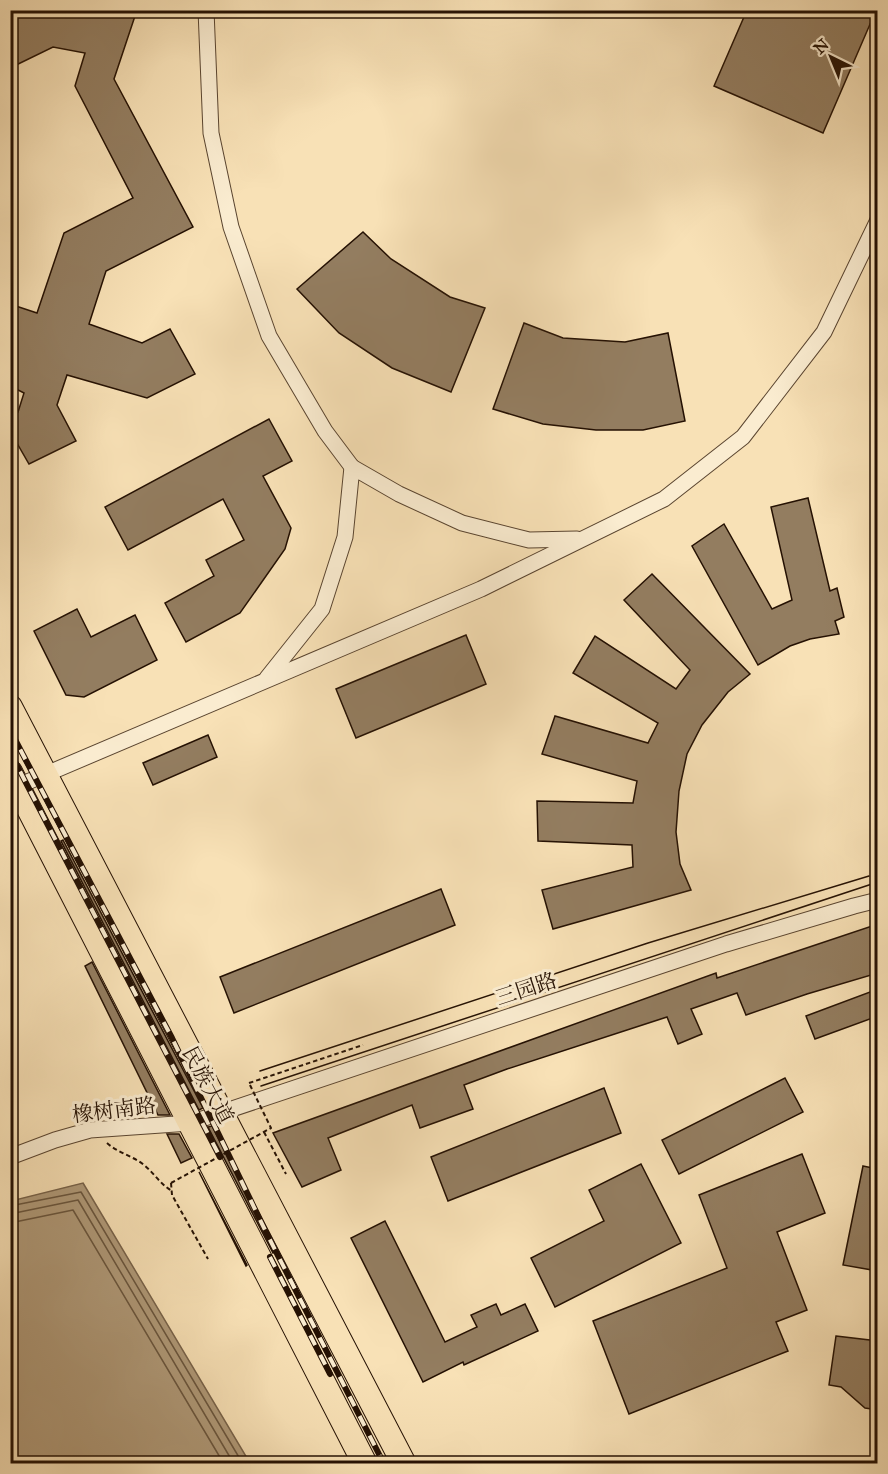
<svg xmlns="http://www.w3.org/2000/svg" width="888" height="1474" font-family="'IM FELL Great Primer','Noto Serif SC',serif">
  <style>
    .water { fill: #b09a79; stroke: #78634a; stroke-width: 1.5 }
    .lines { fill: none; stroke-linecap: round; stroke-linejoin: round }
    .shore { stroke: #6a563e; stroke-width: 1.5 }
    .building { fill: #937d60; stroke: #251103; stroke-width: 1.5 }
    .minor-casing { stroke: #5a4530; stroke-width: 17 }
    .primary-casing { stroke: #251103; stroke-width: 26 }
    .path { stroke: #251103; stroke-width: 2; stroke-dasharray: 4.5 3; stroke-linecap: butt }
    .minor { stroke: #faecd0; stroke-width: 15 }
    .primary { stroke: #f8e1b6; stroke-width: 24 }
    .tram { stroke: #251103; stroke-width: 1.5 }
    .rail-casing { stroke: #251103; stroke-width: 6 }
    .rail { stroke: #faecd0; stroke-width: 4; stroke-dasharray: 11; stroke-linecap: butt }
    .path-bridge { stroke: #251103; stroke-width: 2; stroke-dasharray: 4.5 3; stroke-linecap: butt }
    .labels { text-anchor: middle; stroke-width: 6; stroke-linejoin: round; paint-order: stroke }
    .street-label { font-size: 21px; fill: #251103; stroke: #faecd0 }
  </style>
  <rect width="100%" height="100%" fill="#f8e1b6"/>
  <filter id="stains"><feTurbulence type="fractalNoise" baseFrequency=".00333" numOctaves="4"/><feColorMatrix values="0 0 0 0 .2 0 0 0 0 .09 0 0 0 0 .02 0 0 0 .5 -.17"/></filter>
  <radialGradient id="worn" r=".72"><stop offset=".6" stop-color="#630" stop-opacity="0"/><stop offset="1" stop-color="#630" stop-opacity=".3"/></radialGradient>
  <!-- water -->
  <polygon class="water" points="83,1183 250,1463 11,1463 11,1201"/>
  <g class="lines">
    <!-- shore -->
    <g class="shore">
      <polyline points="10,1206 81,1192 243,1464"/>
      <polyline points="10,1214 78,1200 234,1464"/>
      <polyline points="10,1223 73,1210 224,1464"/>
    </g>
  </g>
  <!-- building -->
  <g class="building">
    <polygon points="10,10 137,10 114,79 193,227 106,271 89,324 142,343 170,329 195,374 147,398 67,375 57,405 76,441 29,464 10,431 10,414 18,412 24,393 14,388 10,381 10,304 37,313 64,233 133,198 75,86 85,53 53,47 10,68"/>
    <polygon points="747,10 863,10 874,15 823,133 714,86"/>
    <polygon points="363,232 391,259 450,297 485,308 451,392 392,368 339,333 297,289"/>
    <polygon points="524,323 563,338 625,342 668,333 685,421 643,430 596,430 543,424 493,409"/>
    <polygon points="269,419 292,461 263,476 291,528 285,549 240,613 186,642 165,603 214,576 206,560 244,540 223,499 128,550 105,507"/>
    <polygon points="808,498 830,591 837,588 844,617 835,621 839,634 810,639 790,646 758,665 692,546 724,524 772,609 792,600 771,507"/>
    <polygon points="652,574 750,674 728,692 702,725 687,754 679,791 676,832 680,864 691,890 553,929 542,890 633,867 632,845 538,841 537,801 633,803 637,781 542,754 555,716 648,743 658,723 573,673 595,636 676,689 690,670 624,600"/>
    <polygon points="77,609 91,637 135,615 157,660 84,697 66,695 34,631"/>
    <polygon points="466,635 486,684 356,738 336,689"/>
    <polygon points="208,735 217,757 153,785 143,763"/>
    <polygon points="63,840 203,1108 199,1110 61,841"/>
    <polygon points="441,889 455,925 234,1013 220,977"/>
    <polygon points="878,924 878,973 807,994 746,1015 737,993 691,1009 702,1034 678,1044 667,1017 507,1069 464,1085 473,1109 420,1128 412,1105 328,1138 341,1170 302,1187 273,1133 716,973 717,978"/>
    <polygon points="92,962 170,1115 158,1115 85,966"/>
    <polygon points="878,989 878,1016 815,1039 806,1016"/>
    <polygon points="785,1078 803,1112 679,1174 662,1140"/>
    <polygon points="604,1088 621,1133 448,1201 431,1157"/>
    <polygon points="212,1126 277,1251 273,1253 208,1127"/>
    <polygon points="167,1134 179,1134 192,1158 181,1163"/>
    <polygon points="802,1154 825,1213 777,1232 807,1310 776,1322 788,1351 629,1414 593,1321 727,1268 699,1195"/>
    <polygon points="641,1164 681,1243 555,1307 531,1258 604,1221 589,1190"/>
    <polygon points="863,1166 878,1169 878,1271 843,1265"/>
    <polygon points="199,1172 247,1265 246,1266"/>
    <polygon points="385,1221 445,1342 477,1327 471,1315 496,1304 501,1315 525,1304 538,1331 464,1365 463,1362 423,1382 351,1238"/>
    <polygon points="836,1336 878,1341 878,1410 865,1408 841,1387 829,1385"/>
  </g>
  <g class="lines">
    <!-- minor casing -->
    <g class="minor-casing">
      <g id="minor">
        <polyline points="206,10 211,133 231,227 269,336 325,431 352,467"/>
        <polyline points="267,678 322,609 345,537 352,467 399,494 462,523 529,540 577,539"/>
        <polyline points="18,786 481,589 664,499 743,437 824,332 878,220"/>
        <polyline points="10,1157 55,1140 90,1130 190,1123 726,944 854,906 878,900"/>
      </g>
    </g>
    <!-- primary casing -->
    <g class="primary-casing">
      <g id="primary">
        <polyline points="10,707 404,1464"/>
        <polyline points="10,772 365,1464"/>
      </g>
    </g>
    <!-- path -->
    <g class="path">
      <polyline points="249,1083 363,1045"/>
      <polyline points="264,1132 286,1174"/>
      <path d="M107,1143C118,1153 133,1156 144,1165C154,1173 160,1184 172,1191"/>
      <polyline points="171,1183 172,1195 208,1259"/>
    </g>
    <!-- minor -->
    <use href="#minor" class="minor"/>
    <!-- primary -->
    <use href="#primary" class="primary"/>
    <!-- tram -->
    <g class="tram">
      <polyline points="260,1071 648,943 869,876"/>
      <polyline points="261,1086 878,882"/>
    </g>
    <!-- rail casing -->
    <g class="rail-casing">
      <g id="rail">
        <polyline points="10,730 172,1038 265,1230 384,1464"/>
        <polyline points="10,752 220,1157"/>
        <polyline points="270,1257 330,1374"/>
      </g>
    </g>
    <!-- rail -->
    <use href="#rail" class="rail"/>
    <!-- path-bridge -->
    <polyline class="path-bridge" points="171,1183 271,1128 249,1083"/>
  </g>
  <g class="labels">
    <!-- street labels -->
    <g class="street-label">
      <text transform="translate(526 989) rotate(-18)" y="7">三园路</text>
      <text transform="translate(208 1085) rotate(62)" y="7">民族大道</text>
      <text transform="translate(114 1110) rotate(-7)" y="7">橡树南路</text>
    </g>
  </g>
  <!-- margin -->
  <rect width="888" height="1474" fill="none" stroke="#f8e1b6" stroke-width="36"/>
  <rect x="12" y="12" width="864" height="1450" fill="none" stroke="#251103" stroke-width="3"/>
  <rect x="18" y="18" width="852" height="1438" fill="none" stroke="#251103" stroke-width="1.5"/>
  <!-- north arrow -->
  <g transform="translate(831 57) rotate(317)" stroke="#faecd0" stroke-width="4.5" paint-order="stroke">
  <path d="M0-4.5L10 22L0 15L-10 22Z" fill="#251103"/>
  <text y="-9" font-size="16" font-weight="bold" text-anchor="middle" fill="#251103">N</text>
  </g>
  <rect width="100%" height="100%" filter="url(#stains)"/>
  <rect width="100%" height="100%" fill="url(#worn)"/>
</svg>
